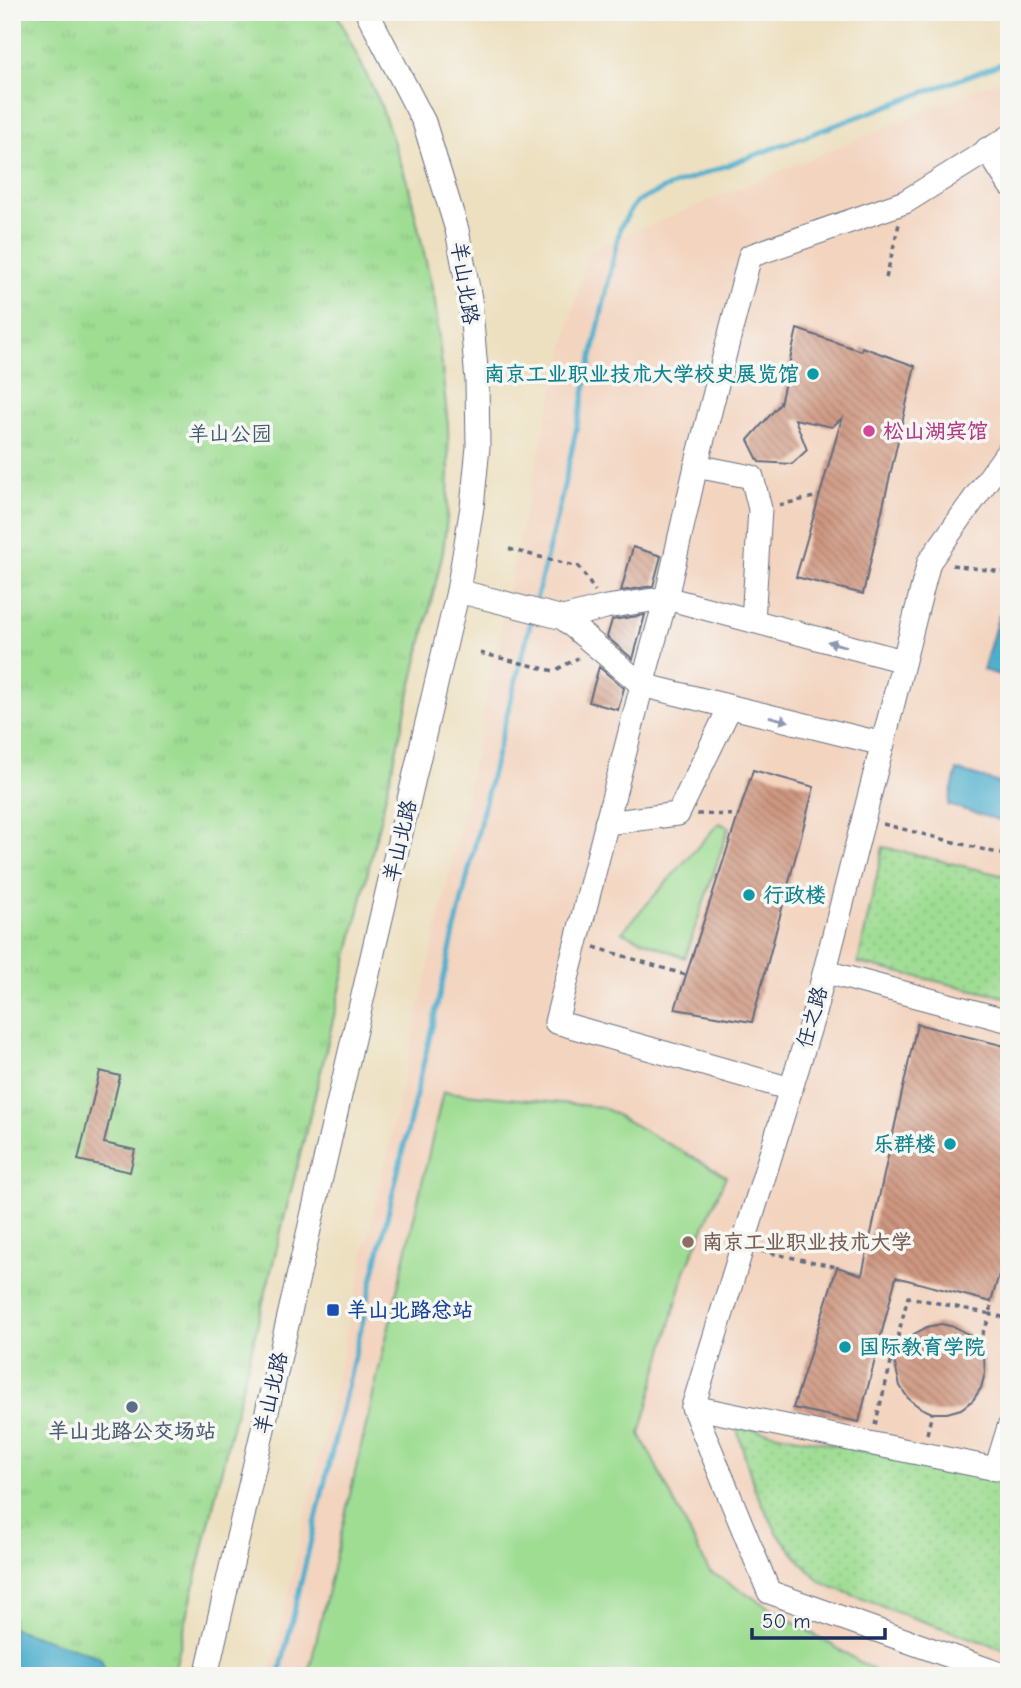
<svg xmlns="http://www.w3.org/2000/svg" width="1021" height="1688" font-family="'Comic Neue','LXGW WenKai TC',sans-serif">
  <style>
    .built { fill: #f3d4bf }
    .grass { fill: #9fdd93; stroke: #5d8678; stroke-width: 2 }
    .park { fill: url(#park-tufts); stroke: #5d8678; stroke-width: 2 }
    .garden { fill: url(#garden-dots); stroke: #5d8678; stroke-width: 2 }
    .water { fill: #4eafcd; stroke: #346f96; stroke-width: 2 }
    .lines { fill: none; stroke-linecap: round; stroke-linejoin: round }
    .stream { stroke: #4eafcd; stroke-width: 5 }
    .building { fill: url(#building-back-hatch) }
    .minor-casing { stroke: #646d80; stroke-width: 25 }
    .path { stroke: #646d80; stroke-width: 3.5; stroke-dasharray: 5 5; stroke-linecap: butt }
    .minor { stroke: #fff; stroke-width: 23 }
    .oneway { fill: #8d97ae }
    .culture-dot { fill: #0f9aa8; stroke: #f6f6f2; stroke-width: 2.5 }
    .hotel-dot { fill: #d1479c; stroke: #f6f6f2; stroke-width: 2.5 }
    .education-dot { fill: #8d6e63; stroke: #f6f6f2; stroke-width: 2.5 }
    .transit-dot { fill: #1a4fb4; stroke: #f6f6f2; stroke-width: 2.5 }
    .service-dot { fill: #5c6f8a; stroke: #f6f6f2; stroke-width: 2.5 }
    .labels { text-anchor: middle; stroke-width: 7; stroke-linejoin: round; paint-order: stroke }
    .street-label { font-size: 21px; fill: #1b2f5e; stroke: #f6f6f2 }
    .culture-label { font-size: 21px; font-weight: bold; fill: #0d838f; stroke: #f6f6f2; text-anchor: end }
    .hotel-label { font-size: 21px; font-weight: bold; fill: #b23c85; stroke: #f6f6f2; text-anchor: start }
    .park-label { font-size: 21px; fill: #3c5a6b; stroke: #f6f6f2 }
    .education-label { font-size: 21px; font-weight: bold; fill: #785e54; stroke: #f6f6f2; text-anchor: start }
    .transit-label { font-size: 21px; font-weight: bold; fill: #164399; stroke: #f6f6f2; text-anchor: start }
    .service-label { font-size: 21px; font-weight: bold; fill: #4e5e75; stroke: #f6f6f2 }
  </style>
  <defs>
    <pattern id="park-tufts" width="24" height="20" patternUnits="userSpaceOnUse" patternTransform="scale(1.75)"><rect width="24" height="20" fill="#9fdd93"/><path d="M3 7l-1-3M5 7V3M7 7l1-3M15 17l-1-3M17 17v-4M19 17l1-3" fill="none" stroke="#88be81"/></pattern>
    <pattern id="garden-dots" width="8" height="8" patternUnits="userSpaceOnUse" patternTransform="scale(1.75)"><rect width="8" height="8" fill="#9fdd93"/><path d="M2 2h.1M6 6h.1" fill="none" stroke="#88be81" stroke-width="1.8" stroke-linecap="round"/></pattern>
    <pattern id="building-back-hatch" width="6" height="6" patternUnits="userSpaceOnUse" patternTransform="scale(1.75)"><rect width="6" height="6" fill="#cf9780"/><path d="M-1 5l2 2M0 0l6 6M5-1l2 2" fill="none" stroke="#a77c6c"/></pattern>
  </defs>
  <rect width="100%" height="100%" fill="#f6f6f2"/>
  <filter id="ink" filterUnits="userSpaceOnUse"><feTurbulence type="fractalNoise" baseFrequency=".0143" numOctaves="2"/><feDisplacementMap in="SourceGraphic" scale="14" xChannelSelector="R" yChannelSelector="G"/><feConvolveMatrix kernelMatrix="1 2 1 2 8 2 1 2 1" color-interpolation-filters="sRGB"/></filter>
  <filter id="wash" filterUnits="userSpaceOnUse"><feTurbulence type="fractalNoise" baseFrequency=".00686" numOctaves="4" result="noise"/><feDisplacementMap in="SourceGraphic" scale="28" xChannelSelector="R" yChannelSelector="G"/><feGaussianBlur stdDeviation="1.57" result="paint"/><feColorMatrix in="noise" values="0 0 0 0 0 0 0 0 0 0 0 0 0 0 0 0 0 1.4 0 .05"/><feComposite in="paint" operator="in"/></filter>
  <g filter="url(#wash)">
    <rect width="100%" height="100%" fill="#ede0c0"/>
    <!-- built -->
    <polygon class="built" points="1009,76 1009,1676 270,1676 464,808 523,519 587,251"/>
    <!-- grass -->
    <g class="grass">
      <polygon points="719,823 729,827 685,958 622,932"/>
      <polygon points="443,1092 602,1107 726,1176 685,1271 640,1434 709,1571 883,1676 308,1676"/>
    </g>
    <!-- park -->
    <polygon class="park" points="12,12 336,12 380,103 409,187 435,301 448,426 449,472 447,518 443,552 322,1067 227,1447 173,1676 12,1676"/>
    <!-- garden -->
    <g class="garden">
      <polygon points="883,847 1009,877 1009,998 858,963"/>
      <polygon points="736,1426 1009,1478 1009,1651 896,1612 822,1583 801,1562 778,1534 755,1490"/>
    </g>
    <!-- water -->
    <g class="water">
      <polygon points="1009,613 1009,678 983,670 999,615"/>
      <polygon points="957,770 1009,786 1009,823 948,805"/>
      <polygon points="12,1628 100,1657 108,1676 12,1676"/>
    </g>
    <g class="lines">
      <!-- stream -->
      <g class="stream">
        <polyline points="535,604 562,495 620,228 635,203 663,189 1009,61"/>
        <polyline points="279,1676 490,781 532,617"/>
      </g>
    </g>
    <g id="blocks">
      <!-- building -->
      <g class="building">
        <polygon points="797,329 861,351 862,347 915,366 863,594 796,577 842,418 832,427 795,419 807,450 792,464 759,462 748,440 780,404"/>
        <polygon points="633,547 661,556 653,586 621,591"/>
        <polygon points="645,615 633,659 607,637 612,620"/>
        <polygon points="599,667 624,688 618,710 589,702"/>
        <polygon points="753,770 814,787 752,1022 675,1009"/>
        <polygon points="917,1024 1009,1047 1009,1240 991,1302 896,1277 859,1422 793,1408 837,1267 862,1275"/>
        <polygon points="100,1071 120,1076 104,1143 135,1150 130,1172 78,1160"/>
        <polygon points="941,1324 955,1327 968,1334 978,1344 984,1358 985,1373 981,1388 973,1400 961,1409 947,1413 932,1413 919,1407 908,1398 900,1386 893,1356 914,1334 927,1327"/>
      </g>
    </g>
  </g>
  <g filter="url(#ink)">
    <use href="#blocks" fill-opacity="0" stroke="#646d80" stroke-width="2"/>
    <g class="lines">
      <!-- minor casing -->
      <g class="minor-casing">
        <g id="minor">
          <polyline points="987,149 1009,184"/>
          <polyline points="696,466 752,477 760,509 753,621"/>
          <polyline points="458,591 563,618 642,685 883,744"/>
          <polyline points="563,618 606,607 666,598 903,661"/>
          <polyline points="606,823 678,814 730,707"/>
          <polyline points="826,972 1009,1021"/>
          <polyline points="791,1089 556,1022 642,685 666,598 696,466 750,256 905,202 1009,137"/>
          <polyline points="693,1407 996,1469 1009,1427"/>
          <polyline points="206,1676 374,948 458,591 472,507 478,447 477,381 470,299 457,230 424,122 367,12"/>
          <polyline points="1006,1676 769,1592 693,1407 813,1017 929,562 1009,450"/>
        </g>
      </g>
      <!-- path -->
      <g class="path">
        <polyline points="886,278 899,224"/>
        <polyline points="779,505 819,496"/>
        <polyline points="509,549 579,567 595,591"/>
        <polyline points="952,565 1009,573"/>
        <polyline points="480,653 554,671 578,658"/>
        <polyline points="697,814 738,815"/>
        <polyline points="883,824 1009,856"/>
        <polyline points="594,947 686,975"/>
        <polyline points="761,1251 837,1267"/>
        <polyline points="978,1344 991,1314 1009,1319"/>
        <polyline points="875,1425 908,1297 991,1314 991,1302"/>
        <polyline points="927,1434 932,1413"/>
      </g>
      <!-- minor -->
      <use href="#minor" class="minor"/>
    </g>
    <!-- one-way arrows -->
    <defs><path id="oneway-solid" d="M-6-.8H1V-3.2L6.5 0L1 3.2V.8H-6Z" transform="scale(1.75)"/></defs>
    <g class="oneway">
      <use href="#oneway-solid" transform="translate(837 644) rotate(-165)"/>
      <use href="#oneway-solid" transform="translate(779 719) rotate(14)"/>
    </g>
  </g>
  <!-- markers -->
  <g class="culture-dot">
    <circle cx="813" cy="374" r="7"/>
    <circle cx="749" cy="895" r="7"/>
    <circle cx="950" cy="1144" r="7"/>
    <circle cx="845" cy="1347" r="7"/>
  </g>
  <circle class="hotel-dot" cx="869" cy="431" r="7"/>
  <circle class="education-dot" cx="688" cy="1242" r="7"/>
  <rect class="transit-dot" x="326" y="1303" width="14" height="14" rx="3.5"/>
  <circle class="service-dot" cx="132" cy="1407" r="7"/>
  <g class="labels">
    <!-- street labels -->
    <g class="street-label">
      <text transform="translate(465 283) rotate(81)" y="7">羊山北路</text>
      <text transform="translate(400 841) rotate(-77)" y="7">羊山北路</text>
      <text transform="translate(812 1017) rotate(-74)" y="7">任之路</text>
      <text transform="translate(271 1393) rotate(-77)" y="7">羊山北路</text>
    </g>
    <!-- culture labels -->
    <g class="culture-label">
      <text x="799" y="381">南京工业职业技术大学校史展览馆</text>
      <text x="763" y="902" text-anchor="start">行政楼</text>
      <text x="936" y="1151">乐群楼</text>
      <text x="859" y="1354" text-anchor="start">国际教育学院</text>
    </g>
    <!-- hotel labels -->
    <g class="hotel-label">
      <text x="883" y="438">松山湖宾馆</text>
    </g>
    <!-- park labels -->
    <g class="park-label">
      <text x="230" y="441">羊山公园</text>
    </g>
    <!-- education labels -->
    <g class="education-label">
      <text x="702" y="1249">南京工业职业技术大学</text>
    </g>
    <!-- transit labels -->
    <g class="transit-label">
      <text x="347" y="1317">羊山北路总站</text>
    </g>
    <!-- service labels -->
    <g class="service-label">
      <text x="132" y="1438">羊山北路公交场站</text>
    </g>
  </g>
  <!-- margin -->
  <rect width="1021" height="1688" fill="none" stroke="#f6f6f2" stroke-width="42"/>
  <!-- scale -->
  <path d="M752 1628v10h133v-10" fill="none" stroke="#1b2f5e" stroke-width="3.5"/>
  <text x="762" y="1628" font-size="21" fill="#1b2f5e" stroke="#f6f6f2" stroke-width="5" paint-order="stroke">50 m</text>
</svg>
